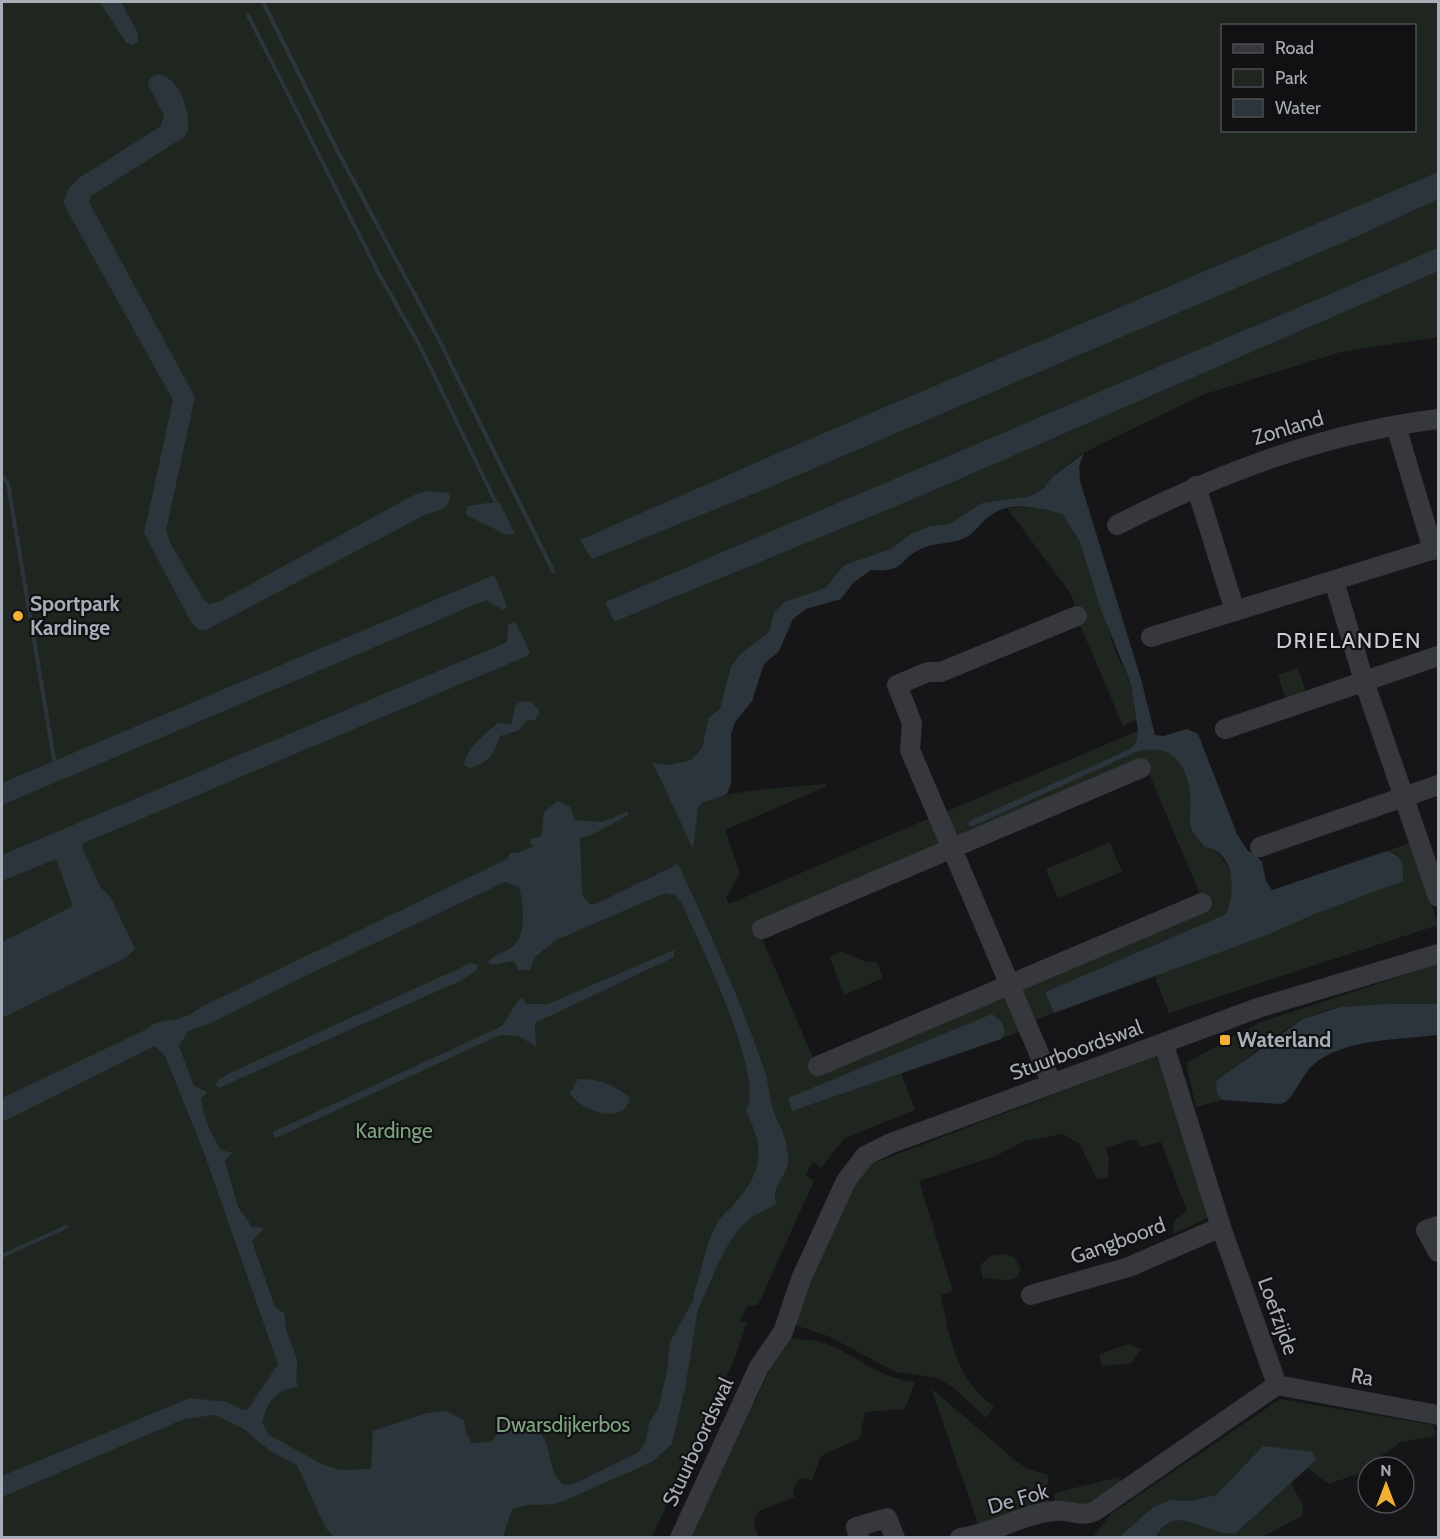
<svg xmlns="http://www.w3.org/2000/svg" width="1440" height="1539" font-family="Cabin,sans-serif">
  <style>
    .green { fill: #1e261f; fill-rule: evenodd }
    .water { fill: #2c353c; fill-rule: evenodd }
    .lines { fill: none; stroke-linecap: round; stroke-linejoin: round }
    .stream { stroke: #2c353c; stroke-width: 4 }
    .minor { stroke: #37383d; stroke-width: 20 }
    .poi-dot { fill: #f2b134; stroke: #111113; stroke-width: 2 }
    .labels { text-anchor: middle; stroke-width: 4.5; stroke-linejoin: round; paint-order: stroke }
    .street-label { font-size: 21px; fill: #a8adb8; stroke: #111113 }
    .poi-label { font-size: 21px; font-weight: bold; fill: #a8adb8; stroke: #111113; text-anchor: start }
    .park-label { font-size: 21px; fill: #7fa381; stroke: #111113 }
    .neighbourhood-label { font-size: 22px; letter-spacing: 1.5px; fill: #c9ccd4; stroke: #111113 }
  </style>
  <rect width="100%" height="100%" fill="#161618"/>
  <!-- green -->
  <g class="green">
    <path d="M2,2H1438V337L1341,352L1202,395L1079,455L1052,477L1043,489L1030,496L982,503L950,524L930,526L912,533L891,549L844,565L825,588L784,602L774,612L769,632L731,666L720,708L708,719L702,748L691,760L670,765L696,818C697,813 697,809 701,805C720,789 798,787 826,784L827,786L725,830L740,873L726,898L729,904L932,817L943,845L758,929L819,1072L1003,992L1019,1032L1001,1039L1005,1033L806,1106L901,1073L915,1110L845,1138L821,1168L813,1161L806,1175L814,1181L758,1305L747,1306L740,1321L747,1322L735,1358L652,1537L2,1538ZM1222,26H1414V130H1222ZM1277,341L916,498L614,622L608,609Z"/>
    <polygon points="1033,507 1062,514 1080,542 1115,650 1131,684 1136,720 1123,726 1080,625 1071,594 1007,508"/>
    <polygon points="1298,668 1306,693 1286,700 1278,675"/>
    <path d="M1138,731L1136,743L1130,749L969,821L968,825L1136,752C1191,737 1191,789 1190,827C1219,852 1245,872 1226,914L1045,992L1054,1013L1031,1022L1017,986L1204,904L1145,764L956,839L945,812Z"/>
    <polygon points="1110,842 1122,872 1058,898 1046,869"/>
    <polygon points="1413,842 1438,925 1169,1013 1154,975 1270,934 1317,913 1398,854 1387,851"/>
    <polygon points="841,951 867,962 877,962 883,978 844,995 830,957"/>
    <polygon points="1438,964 1438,1004 1340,1007 1322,1012 1303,1019 1275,1037 1217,1080 1220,1097 1223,1100 1196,1107 1186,1063 1258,1023"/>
    <path d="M1156,1056L1212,1216L1173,1234L1174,1221L1187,1211L1161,1142L1141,1147L1134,1139L1105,1148L1109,1158L1108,1177L1097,1179L1079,1143L1062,1134L1024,1141L996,1156L919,1181L953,1291L941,1295C949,1337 957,1381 994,1406L986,1418L954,1388L938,1378L896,1372L828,1336L789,1323L848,1190L866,1166Z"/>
    <path d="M1002,1254L1014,1257L1021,1269L1016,1278C999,1283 997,1276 983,1279L980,1265L991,1256Z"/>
    <path d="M785,1337C796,1340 808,1339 818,1341C853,1351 875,1378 915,1382L905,1409L865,1412L860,1438L821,1456L812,1480L800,1478L793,1489L795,1497L759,1511L754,1521L758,1537L690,1538Z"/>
    <path d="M1129,1344L1141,1349L1131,1363C1121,1365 1113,1364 1102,1367L1099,1354Z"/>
    <polygon points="931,1388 1015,1460 1028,1469 1048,1475 1049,1507 980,1529"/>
    <polygon points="1280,1399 1433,1425 1436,1436 1401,1442 1381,1456 1378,1466 1368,1467 1368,1470 1329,1484 1307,1468 1316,1460 1263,1446 1216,1495 1189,1501 1170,1500 1153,1507 1119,1537 1092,1538 1111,1514"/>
    <polygon points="1119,1477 1122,1482 1093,1505 1055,1502 1054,1493"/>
    <path d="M1291,1483L1303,1506L1302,1516L1262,1537L1156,1538C1176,1499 1209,1539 1236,1533Z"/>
  </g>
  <!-- water -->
  <g class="water">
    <polygon points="100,2 121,2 138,34 138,41 133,45 126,43"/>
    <path d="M158,74C180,78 190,111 188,131L184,137L91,196L89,202L195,397L166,530L170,543L204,600L209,604L218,602L416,494L429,491L448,493L450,496C449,512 435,510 423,516L206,630L198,629L191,622L144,533L173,400L63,203L69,188L79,178L161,126L164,115L148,85L150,78Z"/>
    <polygon points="1438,172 1438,199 1358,236 768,488 592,559 580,540 803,442"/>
    <polygon points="1438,248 1438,271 916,498 614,622 605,602"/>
    <path d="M1084,453L1079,467L1080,481L1141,679L1155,735L1164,736L1187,729L1198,734L1237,834L1248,851L1256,855L1262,862L1266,881L1272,890L1387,851C1404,856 1403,865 1403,881L1317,913L1270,934L1054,1013L1045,992L1226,914C1236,892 1235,851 1205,847C1200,841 1191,832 1190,824C1189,815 1191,805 1190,796C1187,763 1172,742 1136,752L973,826L968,825L969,821L1130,749L1136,743L1138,731L1131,684L1101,610L1080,542L1062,514C1040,508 1011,500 991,515C982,521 976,531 967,537C955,544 936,542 923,548C897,559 907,573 871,570L853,583L841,599L806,609L793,619L779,651L764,664L752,701L735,722L731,734V783L727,794L703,803L698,808L693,849L653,763L669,765L691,760L702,748L708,719L720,708L731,666L741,654L769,632L774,612L784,602L825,588L844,565L891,549L912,533L930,526L950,524L982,503L1030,496L1043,489L1052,477Z"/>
    <polygon points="488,503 500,503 515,534 507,535 466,515 467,506"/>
    <polygon points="494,575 507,606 503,610 486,600 2,805 2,783"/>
    <polygon points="515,621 530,652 527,656 84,843 82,848 100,886 111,898 135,949 127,957 2,1018 2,942 73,906 56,859 2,881 2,855 507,642 508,625"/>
    <path d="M523,701L532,702L540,712L535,720L526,721L518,731L500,736C494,754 489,763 470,768L464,765C466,748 485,734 498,723L511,725L516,704Z"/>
    <path d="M558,801L570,807L575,820L602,822L628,811V815L592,835L580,838L582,890L583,897L590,904H596L678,864C709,930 739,997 763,1066C769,1082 769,1100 775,1115C777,1122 782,1128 784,1136C787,1144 789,1154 788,1163C786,1178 769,1188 777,1204C769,1208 760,1212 752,1217C723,1239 713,1281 698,1309L685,1388L672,1444L652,1462L561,1502C542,1508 532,1501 512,1509L503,1537H334L325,1527L297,1465L270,1451L244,1429L215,1415L184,1419L2,1497V1476L190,1398L227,1402L243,1410L248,1409L278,1364L203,1150L165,1056L155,1046L2,1122V1098L149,1028L153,1024C174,1017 179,1024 201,1007L507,859L510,853H518L534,846L529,843L531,839L541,836L544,812ZM505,882L519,887C523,903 528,935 512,947C505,953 494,954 488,962L492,965L514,961L518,970H530L535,957L556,940L665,893L675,895L681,902C698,940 766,1076 746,1111C765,1149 763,1171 735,1203C730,1209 723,1214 719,1220C705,1242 702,1272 693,1295L694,1299L670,1342L667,1371L658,1409L649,1423L646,1441L639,1452L576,1483L565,1485C539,1469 565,1428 509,1419L491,1442L472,1443L466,1433L464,1420L446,1411L427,1413L373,1431L371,1469L340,1470L324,1465L269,1435L262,1423C267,1402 276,1389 298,1387C294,1378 298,1371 297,1362C294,1344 283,1333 285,1314L275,1307L252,1241L264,1228L252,1227L238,1207L225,1160L233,1153L221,1150C212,1136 203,1116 201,1099L207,1092L194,1086L179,1046L188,1031L209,1024L303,977Z"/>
    <polygon points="674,950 674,957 535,1023 536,1047 519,1036 500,1035 276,1138 274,1136 273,1132 502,1026 516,1003 522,998 527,1004 548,1004"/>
    <polygon points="471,963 477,965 477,970 460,981 232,1082 219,1088 215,1085 218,1080 234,1071"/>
    <path d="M1387,1004H1438V1035C1400,1040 1343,1038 1313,1065C1302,1075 1297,1091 1286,1102L1280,1104L1223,1100C1216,1094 1215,1088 1217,1080L1303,1019L1340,1007Z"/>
    <polygon points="992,1014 1002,1022 1005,1033 1001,1039 792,1111 788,1098"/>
    <path d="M578,1079C600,1079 613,1084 630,1098C624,1126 581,1112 570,1093Z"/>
    <path d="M1263,1446L1313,1452L1316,1460L1236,1533C1209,1539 1176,1499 1156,1537H1119L1153,1507L1170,1500L1189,1501L1216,1495Z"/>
  </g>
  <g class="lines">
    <!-- stream -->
    <g class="stream">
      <polyline points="263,2 336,148 437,336 553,571"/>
      <polyline points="248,15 380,276 420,346 496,503"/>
      <polyline points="2,476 8,484 54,759"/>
      <polyline points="2,1256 66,1227"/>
    </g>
    <!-- minor -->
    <g class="minor">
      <polyline points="1396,426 1433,550"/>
      <polyline points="1196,486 1235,611"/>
      <path d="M1117,525C1219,473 1324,433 1438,419"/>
      <polyline points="1334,581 1364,681 1438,897"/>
      <polyline points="1151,637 1438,548"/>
      <polyline points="1225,729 1438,656"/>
      <polyline points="1260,847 1438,785"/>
      <polyline points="762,929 1141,768"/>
      <polyline points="818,1066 1202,903"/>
      <polyline points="1052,1084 910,750 912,723 897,685 928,672 941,672 1077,616"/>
      <polyline points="1438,1226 1426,1230 1438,1252"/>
      <polyline points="1031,1295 1129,1267 1221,1227"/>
      <polyline points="1277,1385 1438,1415"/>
      <polyline points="680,1538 759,1367 783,1332 801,1279 846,1181 865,1156 889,1144 1258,1008 1438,954"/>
      <polyline points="859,1538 856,1527 887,1518 895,1538"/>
      <path d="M960,1538C993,1534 1022,1514 1054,1511C1070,1509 1080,1518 1095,1511L1277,1385L1221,1227L1164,1045"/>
    </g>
  </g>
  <!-- markers -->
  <g class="poi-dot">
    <circle cx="18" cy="616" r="6"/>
    <rect x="1219" y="1034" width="12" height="12" rx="3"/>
  </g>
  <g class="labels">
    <!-- street labels -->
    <g class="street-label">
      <text transform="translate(1288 428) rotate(-17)" y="7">Zonland</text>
      <text transform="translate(1076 1050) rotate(-20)" y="7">Stuurboordswal</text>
      <text transform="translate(1118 1241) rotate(-20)" y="7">Gangboord</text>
      <text transform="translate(1278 1316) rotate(70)" y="7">Loefzijde</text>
      <text transform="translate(1362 1377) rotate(10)" y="7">Ra</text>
      <text transform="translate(698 1442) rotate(-65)" y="7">Stuurboordswal</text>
      <text transform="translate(1018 1499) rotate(-16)" y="7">De Fok</text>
    </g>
    <!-- poi labels -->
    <g class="poi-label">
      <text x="30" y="611">Sportpark<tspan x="30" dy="24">Kardinge</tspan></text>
      <text x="1237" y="1047">Waterland</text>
    </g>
    <!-- park labels -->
    <g class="park-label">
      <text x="394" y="1138">Kardinge</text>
      <text x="563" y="1432">Dwarsdijkerbos</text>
    </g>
    <!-- neighbourhood labels -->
    <g class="neighbourhood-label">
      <text x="1349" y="648">DRIELANDEN</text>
    </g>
  </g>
  <!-- border -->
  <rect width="1440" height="1539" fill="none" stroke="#a8adb8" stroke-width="6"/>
  <!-- legend -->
  <rect x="1221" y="24" width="195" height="108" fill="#111113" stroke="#4d4f55" stroke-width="1.5"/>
  <rect x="1233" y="44" width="30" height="9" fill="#37383d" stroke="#4d4f55" stroke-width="1.5"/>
  <text x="1275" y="54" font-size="18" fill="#a8adb8">Road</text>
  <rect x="1233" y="69" width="30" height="18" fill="#1e261f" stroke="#4d4f55" stroke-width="1.5"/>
  <text x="1275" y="84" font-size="18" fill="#a8adb8">Park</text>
  <rect x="1233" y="99" width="30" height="18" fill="#2c353c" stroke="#4d4f55" stroke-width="1.5"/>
  <text x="1275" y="114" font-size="18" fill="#a8adb8">Water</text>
  <!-- north arrow -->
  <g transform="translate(1386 1485)"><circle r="28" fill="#111113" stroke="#4d4f55" stroke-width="1.5"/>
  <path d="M0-4.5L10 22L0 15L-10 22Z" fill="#f2b134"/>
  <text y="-9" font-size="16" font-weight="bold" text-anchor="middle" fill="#a8adb8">N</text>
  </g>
</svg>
